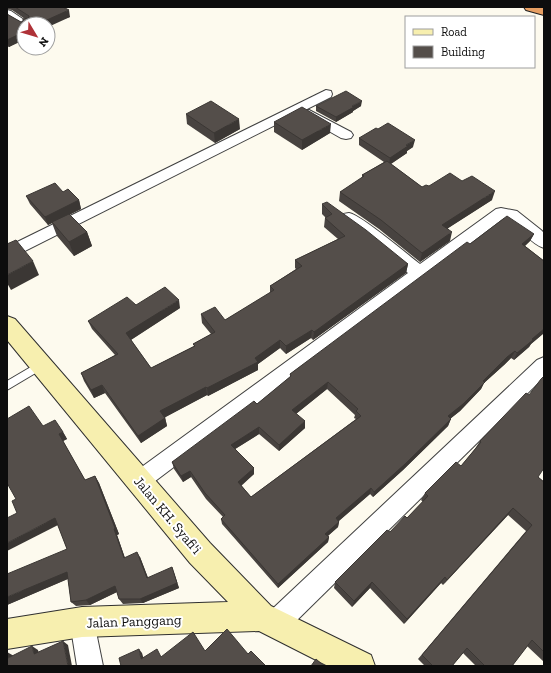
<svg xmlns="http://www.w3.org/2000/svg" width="551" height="673" font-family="'Zilla Slab',serif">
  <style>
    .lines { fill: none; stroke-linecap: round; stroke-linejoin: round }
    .lane-casing { stroke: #404040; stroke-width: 2 }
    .street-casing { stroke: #404040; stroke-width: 2 }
    .secondary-casing { stroke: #2f2f2f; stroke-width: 2 }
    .highway-casing { stroke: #1e1e1e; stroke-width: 2 }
    .lane { fill: #fff; fill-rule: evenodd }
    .street { fill: #fff; fill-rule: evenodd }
    .secondary { fill: #f7efaf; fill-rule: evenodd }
    .highway { fill: #e79f63; fill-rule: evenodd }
    .wall { fill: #484340; fill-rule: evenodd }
    .shaded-wall { fill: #3b3734 }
    .building { fill: #544e4a; stroke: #3b3734; fill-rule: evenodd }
    .labels { text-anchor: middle; stroke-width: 4; stroke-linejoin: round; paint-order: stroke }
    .near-street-label { font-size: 14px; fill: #0d0d0d; stroke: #fff }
  </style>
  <rect width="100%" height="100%" fill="#fdfaee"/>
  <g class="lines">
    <!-- lane casing -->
    <g class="lane-casing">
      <polygon id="lane" points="41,361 44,362 46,365 44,368 7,390 7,381"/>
    </g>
    <!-- street casing -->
    <g class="street-casing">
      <g id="street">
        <polygon points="7,10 11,11 30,24 24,24 24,27 7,18"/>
        <polygon points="326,90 331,91 332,94 331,97 7,260 7,247"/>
        <polygon points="309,110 351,132 353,135 351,138 346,139 341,138 304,117 302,114 304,111"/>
        <path d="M501,208L517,211L541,230L544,233V248C529,243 519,225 504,218L146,488L139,491L132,488L128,481L132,474L408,273L366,238L343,222L340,218L343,214C344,214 347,213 349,213C360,214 408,255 420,264L496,209Z"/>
        <polygon points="544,357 544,377 285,632 276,635 267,632 264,623 267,614 537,360"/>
        <polygon points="82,610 91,613 94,622 103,666 77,666 70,622 73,613"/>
      </g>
    </g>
    <!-- secondary casing -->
    <g class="secondary-casing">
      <polygon id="secondary" points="7,316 15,319 210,543 271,606 371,655 375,666 328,666 259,631 82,637 7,649 7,619 82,607 228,602 190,563 7,340"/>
    </g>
    <!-- highway casing -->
    <g class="highway-casing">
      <polygon id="highway" points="524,7 544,7 544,15 526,10"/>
    </g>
    <!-- lane -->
    <use href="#lane" class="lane"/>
    <!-- street -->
    <use href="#street" class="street"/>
    <!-- secondary -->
    <use href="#secondary" class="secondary"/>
    <!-- highway -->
    <use href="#highway" class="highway"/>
  </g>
  <!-- wall -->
  <g class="wall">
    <polygon points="7,7 63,7 70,17 48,24 9,47 7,46 7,14 21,22 23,21 25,19 12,10 7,9"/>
    <polygon points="316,106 361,106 353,111 353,112 336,122 316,111"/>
    <polygon points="186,114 240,129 215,143 187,124"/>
    <polygon points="274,122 330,133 302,150 274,132"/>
    <polygon points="359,138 413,147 407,151 407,153 391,164 422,187 429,186 492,200 448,228 450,241 420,262 379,229 339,201 340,192 362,178 362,175 384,162 359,145"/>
    <polygon points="63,192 79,200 81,209 69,215 87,232 92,246 74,256 57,236 52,223 48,225 30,204 26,196"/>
    <polygon points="322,204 408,264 406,273 313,340 311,338 286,354 280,348 258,364 258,370 208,396 207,395 165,417 167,426 141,443 105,393 94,398 84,381 81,373 115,355 92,329 88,321 180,308 131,340 151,368 153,367 194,346 193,344 211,334 202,323 201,314 225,320 270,293 270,286 296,269 295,268 295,260 338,239 324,227 325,218 326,218 322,214"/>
    <path d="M534,234L530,241L525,246L544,261V333L531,344L529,347L514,360L511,358L504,365L484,383L481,389L460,411L451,418L448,426L403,470L373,497L370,494L339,521L338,527L328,536L329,537L328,542L278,588L222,524L221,519L223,517L206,499L191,477L183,482L174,469L172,462L257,404L290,377V374L470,244ZM327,389L355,415L354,418L356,419L251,497L241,485L254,474L235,449L259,434L279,451L305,428L296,414Z"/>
    <polygon points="43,426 63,432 67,439 63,441 85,480 95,476 99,483 119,534 117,535 125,558 140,557 148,578 174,573 179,588 143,603 123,604 119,599 117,592 90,605 76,606 71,602 68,579 7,605 67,549 58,525 17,513 16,499"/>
    <polygon points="480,441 538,477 544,482 544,662 527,646 512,666 476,666 463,653 452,666 425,666 418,659 526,531 508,515 443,585 441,583 404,624 370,588 352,607 334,588 335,582 390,532 407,518 423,502 421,500 425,493 461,466 475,449"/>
  </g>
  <!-- shaded-wall -->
  <g class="shaded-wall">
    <polygon points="69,10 70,17 48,27 48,24 38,24"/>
    <polygon points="24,32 24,40 9,47 7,40"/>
    <polygon points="362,101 361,106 353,111 353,112 336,122 336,117 352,106"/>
    <polygon points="239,119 240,129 215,143 214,133"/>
    <polygon points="331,124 330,133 302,150 302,140"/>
    <polygon points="415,140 413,147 407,151 407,153 389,165 390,158 406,145"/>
    <polygon points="495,191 492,200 439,234 442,225"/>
    <polygon points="79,200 81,209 48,225 45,217"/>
    <polygon points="87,232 92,246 74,256 69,242"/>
    <polygon points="452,232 450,241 420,262 422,253"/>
    <polygon points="534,234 530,241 518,252 522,244"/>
    <polygon points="33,261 39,275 11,290 7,283 7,275"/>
    <polygon points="408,264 406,273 313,340 314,332"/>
    <polygon points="179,300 180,308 129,341 126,333"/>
    <polygon points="544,328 544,333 531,344 529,347 514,360 517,353"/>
    <polygon points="312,330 311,338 286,354 286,346"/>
    <polygon points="280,340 280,348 258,364 258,370 208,396 207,388 255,358"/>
    <polygon points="515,351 511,358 504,365 484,383 481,389 460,411 445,423 448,416 507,357"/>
    <polygon points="328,382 327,389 292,417 292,410"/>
    <polygon points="102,385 105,393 94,398 91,390"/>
    <polygon points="206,387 207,395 162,419 160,411"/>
    <polygon points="165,418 167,426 141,443 138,436"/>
    <polygon points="451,419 448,426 403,470 373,497 374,492"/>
    <polygon points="305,421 305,428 279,451 279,445"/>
    <polygon points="259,427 259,434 232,451 231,445"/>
    <polygon points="63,432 67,439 63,441 59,434"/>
    <polygon points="254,468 254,474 239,488 238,482"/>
    <polygon points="190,471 191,477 183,482 181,476"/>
    <polygon points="95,476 99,483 119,534 117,535 127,564 124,558"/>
    <polygon points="371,488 370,494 335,524 336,518"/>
    <polygon points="513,508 508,515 443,585 447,580"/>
    <polygon points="55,518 60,524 7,551 7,543"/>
    <polygon points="339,522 338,527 324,539 325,534"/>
    <polygon points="329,537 328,542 278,588 278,584"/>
    <polygon points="137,552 140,557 150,583 147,578"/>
    <polygon points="172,567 179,588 143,603 140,599"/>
    <polygon points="67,572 72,577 7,605 7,597"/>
    <polygon points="445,577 441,583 404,624 407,619"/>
    <polygon points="372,582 370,588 352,607 354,601"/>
    <polygon points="115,586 119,591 90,605 86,600"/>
    <polygon points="63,641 68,645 72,666 68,666"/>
    <polygon points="32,646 38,650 40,658 34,654"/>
    <polygon points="139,649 142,653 145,663 141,659"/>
    <polygon points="7,652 14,656 8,658"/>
  </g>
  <!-- building -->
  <g class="building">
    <polygon points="15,7 63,7 69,10 38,24 24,24 24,32 7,40 7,14 21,22 23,21 23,19 29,18 29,16"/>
    <polygon points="346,91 362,101 352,106 354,107 336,117 316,106"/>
    <polygon points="211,101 239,119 214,133 186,114"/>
    <polygon points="302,107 331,124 302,140 274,122"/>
    <polygon points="388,123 415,140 406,145 408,146 390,158 359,138 376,128 378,129"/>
    <polygon points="387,161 422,187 426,185 429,186 450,173 462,181 472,176 495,191 442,225 452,232 422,253 381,220 340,192 364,176 362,175"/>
    <polygon points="55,183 63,192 68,189 79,200 45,217 26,196"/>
    <polygon points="327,202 366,230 408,264 314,332 312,330 286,346 280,340 255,358 258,362 207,388 206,387 160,411 165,418 138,436 102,385 91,390 81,373 118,354 88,321 127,297 136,305 165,287 179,300 126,333 151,368 195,346 193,344 215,332 201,314 215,307 225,320 274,290 270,286 302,266 295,260 345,236 325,218 332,214 322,204"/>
    <polygon points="69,214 87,232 69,242 52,222"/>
    <path d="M507,216L534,234L522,244L544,261V329L532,339L533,340L517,353L515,351L507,357L483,381L485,382L463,404L448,416L451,419L405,464L374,492L371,488L336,518L339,522L325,534L329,537L278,584L221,519L225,515L205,493L190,471L181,476L172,462L254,401L257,404L291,376L290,374L467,242L470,244ZM328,382L358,409L356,411L361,416L251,497L238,482L254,468L231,445L259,427L279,445L305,421L292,410Z"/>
    <polygon points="16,240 33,261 7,275 7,244"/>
    <polygon points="544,376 544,468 538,477 544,482 544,652 532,640 512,666 485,666 467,648 452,666 433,666 422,655 532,525 513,508 447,580 445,577 407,619 372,582 354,601 335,582 387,530 390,532 405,516 407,518 428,496 425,493 456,462 461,466 481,442 480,441 526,393 529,395 541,379"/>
    <polygon points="29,406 43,426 55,420 63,432 59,434 85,480 95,476 115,528 114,529 124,558 137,552 147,578 172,567 177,583 140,599 119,599 115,586 86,600 71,602 67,572 7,597 7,574 67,549 55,518 7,543 7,518 17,513 12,501 16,499 7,483 7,419"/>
    <polygon points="227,629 248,654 251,651 266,666 121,666 119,658 139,649 141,659 157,649 161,657 193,632 205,651"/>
    <polygon points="63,641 68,666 7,666 7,652 8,658 32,646 34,654"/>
    <polygon points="316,659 324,666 311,666"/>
  </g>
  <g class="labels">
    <!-- near-street labels -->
    <g class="near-street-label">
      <text transform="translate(168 515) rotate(50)" y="5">Jalan KH. Syafi'i</text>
      <text transform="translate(134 621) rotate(-2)" y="5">Jalan Panggang</text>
    </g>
  </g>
  <!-- border -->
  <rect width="551" height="673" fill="none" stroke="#0d0d0d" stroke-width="16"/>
  <!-- legend -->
  <rect x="405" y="16" width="130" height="52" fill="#ffffff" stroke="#9e9e9e"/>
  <rect x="413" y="29" width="20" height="6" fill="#f7efaf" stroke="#9e9e9e"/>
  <text x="441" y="36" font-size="12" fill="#0d0d0d">Road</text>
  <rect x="413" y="46" width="20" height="12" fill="#544e4a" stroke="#9e9e9e"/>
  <text x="441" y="56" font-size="12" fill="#0d0d0d">Building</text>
  <!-- north arrow -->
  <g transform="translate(36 36) rotate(128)"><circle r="19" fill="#ffffff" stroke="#9e9e9e"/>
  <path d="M0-3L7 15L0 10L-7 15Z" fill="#af3238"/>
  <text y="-6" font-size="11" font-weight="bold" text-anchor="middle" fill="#0d0d0d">N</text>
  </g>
</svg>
